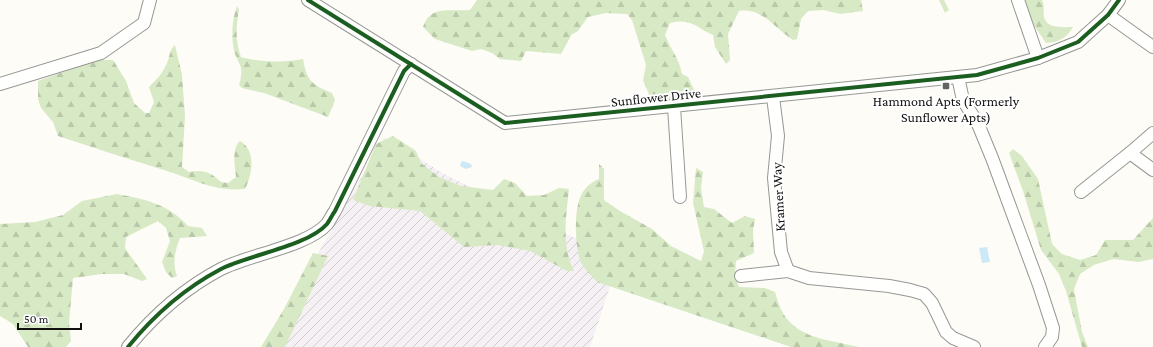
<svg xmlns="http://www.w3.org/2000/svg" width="1153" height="347" font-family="'Crimson Pro',serif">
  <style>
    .industrial { fill: url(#industrial-furrows) }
    .forest { fill: url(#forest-firs) }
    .water { fill: #cde8f7 }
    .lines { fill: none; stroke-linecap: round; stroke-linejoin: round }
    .minor-casing { stroke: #979795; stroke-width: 14 }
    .minor { stroke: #fffffe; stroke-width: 12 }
    .cycleway-casing { stroke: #fff; stroke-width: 6 }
    .cycleway { stroke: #1b5e20; stroke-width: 4 }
    .poi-dot { fill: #646362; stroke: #fff; stroke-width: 1.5 }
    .labels { text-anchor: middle; stroke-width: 4; stroke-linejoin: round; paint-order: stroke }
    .street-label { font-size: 14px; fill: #111; stroke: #fff }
    .poi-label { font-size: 14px; fill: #111; stroke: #fff }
  </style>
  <defs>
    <pattern id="industrial-furrows" width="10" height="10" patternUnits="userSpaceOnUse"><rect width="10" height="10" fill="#f5f0f3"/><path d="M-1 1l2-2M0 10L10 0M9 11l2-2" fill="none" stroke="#d1cdcf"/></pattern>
    <pattern id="forest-firs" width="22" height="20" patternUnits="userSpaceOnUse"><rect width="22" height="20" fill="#d8eac5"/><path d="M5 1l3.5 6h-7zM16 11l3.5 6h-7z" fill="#b8c8a8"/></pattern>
  </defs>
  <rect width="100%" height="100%" fill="#fdfcf7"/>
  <!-- industrial -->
  <polygon class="industrial" points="384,137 444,174 556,230 620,256 590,347 270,347 315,259"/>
  <!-- forest -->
  <g class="forest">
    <path d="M477,0H861L863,11L840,14L824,10L808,11L801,19L797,39L793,40C775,29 762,7 739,11L728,34L730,60L726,64L715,47L713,35C695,27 691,18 670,23L665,35C671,50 679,58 682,74L688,77L697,96L667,102H652L643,80L646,65L632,20L627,14L606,13L588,17L577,32L572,34L561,54L526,51L521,61L500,59L492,53L481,49L472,51L435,39L423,27C431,4 450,12 470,10Z"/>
    <polygon points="939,0 944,0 949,10 945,13"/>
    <path d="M1022,0H1042C1045,6 1043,11 1044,17C1047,29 1063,27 1073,27C1067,38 1059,42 1046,43L1033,24Z"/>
    <path d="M237,6L239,10C236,26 235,41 241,57C259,62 285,63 303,59C307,81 312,85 332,93L335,100L328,117L264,93L242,88L239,85C245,64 238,66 234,50C231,36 232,19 237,6Z"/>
    <path d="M175,45L182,75L185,116L182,167L189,172C203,169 211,172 221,182L228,183L236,177C235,167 231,149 240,141C257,151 252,175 245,189C215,192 195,180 167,171C131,160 95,148 58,136L53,122L41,108L38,99V81L97,60H113L126,81L134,103L145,113H149L154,102L149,87C156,80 163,73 167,63C170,56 169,51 175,45Z"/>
    <path d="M393,136L416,151L421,163L439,177L461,186L493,190L504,179L515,183L527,196L544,195L559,188L569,189C566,217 561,245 574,271H567L530,251L497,245L464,247L420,211L370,206L353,200L376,144Z"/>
    <polygon points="1013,149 1022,156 1038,179 1052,244 1062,254 1080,260 1096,255 1105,240 1133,240 1153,218 1153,259 1139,262 1113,259 1094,265 1080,274 1074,289 1082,332 1088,347 1082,347 1066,291 1059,274 1041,250 1023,191 1009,153"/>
    <path d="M599,164L604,169V200L620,211L652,229L671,246L701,261L704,251L693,203L696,168L703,172L701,188L704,207L714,209L732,223L745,216L755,219L753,230L754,253L736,261L735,276L739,287L765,288L775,292C778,302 781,312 788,320C805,340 836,341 859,347H791L597,282C591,275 583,268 580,260C575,245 574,212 580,198C583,189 591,182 599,179Z"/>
    <path d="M117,194C145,199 168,204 188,226L202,228L207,236L180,238C175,251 172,263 177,276L172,278L166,272L162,262L170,241L166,228L158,221L126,237L125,248L147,279L142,281L124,274H102L73,278L69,323L71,341L66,347H28L13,324L0,316V224L35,222L63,215L82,201Z"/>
    <polygon points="313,253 328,256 285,347 261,347 284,309"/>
  </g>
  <!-- water -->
  <g class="water">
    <polygon points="463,161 471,164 472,167 466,169 460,166 461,162"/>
    <polygon points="987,247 990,262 982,263 979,248"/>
  </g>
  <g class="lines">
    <!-- minor casing -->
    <g class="minor-casing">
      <g id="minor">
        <polyline points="308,0 505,123 977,75 1038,58 1078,42 1108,15 1119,0"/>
        <polyline points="1018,0 1038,58"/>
        <polyline points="1108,15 1153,47"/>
        <polyline points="958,77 963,100 978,124 992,158 1039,285 1053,328 1052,337 1045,347"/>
        <polyline points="0,84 101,53 144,23 150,0"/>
        <polyline points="773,97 778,136 774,178 781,252 788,271"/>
        <polyline points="674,107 680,197"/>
        <polyline points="1130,153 1153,170"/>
        <polyline points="1081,192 1130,153 1153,133"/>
        <polyline points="741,276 788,271 809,278 889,286 910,290 924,294 932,303 946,332 953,338 974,347"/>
        <path d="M128,347C154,315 185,288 221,269C248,255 308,246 327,224C330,220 332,215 335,211L404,71L411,64"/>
      </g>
    </g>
    <!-- minor -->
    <use href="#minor" class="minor"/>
    <!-- cycleway casing -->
    <g class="cycleway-casing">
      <g id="cycleway">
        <polyline points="308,0 505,123 977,75 1038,58 1078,42 1108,15 1119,0"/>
        <path d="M128,347C154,315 185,288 221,269C248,255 308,246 327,224C330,220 332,215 335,211L404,71L411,64"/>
      </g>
    </g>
    <!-- cycleway -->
    <use href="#cycleway" class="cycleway"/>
  </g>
  <!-- markers -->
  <rect class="poi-dot" x="942" y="82" width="8" height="8" rx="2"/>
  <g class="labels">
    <!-- street labels -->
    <g class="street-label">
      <text transform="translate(656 97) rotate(-6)" y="5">Sunflower Drive</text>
      <text transform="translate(778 197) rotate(-93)" y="5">Kramer Way</text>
    </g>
    <!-- poi labels -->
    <g class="poi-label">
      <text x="946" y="106">Hammond Apts (Formerly<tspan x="946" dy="16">Sunflower Apts)</tspan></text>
    </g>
  </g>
  <!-- scale -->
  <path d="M18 323v6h63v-6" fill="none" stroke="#111111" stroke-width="2"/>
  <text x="24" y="323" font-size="12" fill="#111111" stroke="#ffffff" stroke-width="3" paint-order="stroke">50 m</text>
</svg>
